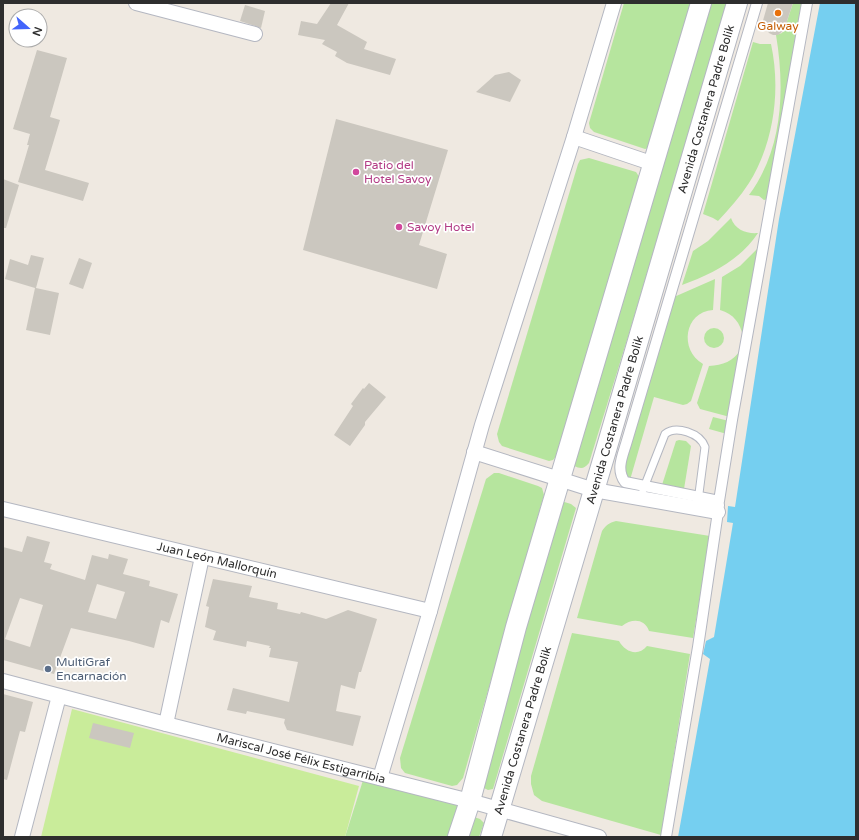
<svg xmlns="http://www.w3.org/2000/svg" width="859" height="840" font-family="'Varela Round',sans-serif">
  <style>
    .green { fill: #b6e59e }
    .pitch { fill: #c9ec9a }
    .water { fill: #75cff0 }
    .building { fill: #cbc7bf; fill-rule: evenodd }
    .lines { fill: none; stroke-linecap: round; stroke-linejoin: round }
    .service-casing { stroke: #b4b7c1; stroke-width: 9 }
    .pedestrian-casing { stroke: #b4b7c1; stroke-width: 12 }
    .minor-casing { stroke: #b4b7c1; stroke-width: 16 }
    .secondary-casing { stroke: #b4b7c1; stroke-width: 22 }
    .service { stroke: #fff; stroke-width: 7 }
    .pedestrian { stroke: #fff; stroke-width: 10 }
    .minor { stroke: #fff; stroke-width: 14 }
    .secondary { stroke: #fff; stroke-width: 20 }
    .food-dot { fill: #e8710a; stroke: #fff; stroke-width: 1.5 }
    .hotel-dot { fill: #d1479c; stroke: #fff; stroke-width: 1.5 }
    .service-dot { fill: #5c6f8a; stroke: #fff; stroke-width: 1.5 }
    .labels { text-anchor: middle; stroke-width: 3.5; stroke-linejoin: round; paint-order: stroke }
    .food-label { font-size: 12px; fill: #c56008; stroke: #fff }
    .street-label { font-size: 12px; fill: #2e2e2e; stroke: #fff }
    .hotel-label { font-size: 12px; fill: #b23c85; stroke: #fff; text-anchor: start }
    .service-label { font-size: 12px; fill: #4e5e75; stroke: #fff; text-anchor: start }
  </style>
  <rect width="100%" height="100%" fill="#efe9e1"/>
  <!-- green -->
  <g class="green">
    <polygon points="624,3 694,3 649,148 645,149 594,132 590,128 589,123"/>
    <path d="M709,3H727L631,327L589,463C584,469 581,469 574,466Z"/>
    <path d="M793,3H802L768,199L764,200L759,196L749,195C783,149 785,89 776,35L782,33L784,30Z"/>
    <path d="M753,42L760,44H771C781,90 774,143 749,183C740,197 729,209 718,221L713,218L703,214Z"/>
    <polygon points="589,158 636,172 640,178 557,455 553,460 549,461 502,446 499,442 497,434 578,164 580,160"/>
    <path d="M731,218C735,230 747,234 758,233C740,260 712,274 682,285L693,251L708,241Z"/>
    <path d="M761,245L743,336C740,323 734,314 720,310L722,277L740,266Z"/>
    <path d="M715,279L713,310C684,312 679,350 703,364L691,401L687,404L683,405L654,397L630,480L627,479L624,466L674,297Z"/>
    <circle cx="714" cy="338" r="10"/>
    <path d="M741,349L730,417L700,409L697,403L709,366C723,365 733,362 741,349Z"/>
    <polygon points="713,417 729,421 727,434 709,429"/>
    <polygon points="679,440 686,441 691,446 684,489 662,485 676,441"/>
    <polygon points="494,473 499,473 538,486 542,488 544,495 463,778 457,785 452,786 405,773 401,768 400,758 486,479"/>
    <polygon points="561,501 571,504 576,508 493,789 488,790 482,787 560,503"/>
    <path d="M616,521L710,536L693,638L649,631C645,619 632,618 622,626L577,618L602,531C606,525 609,523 616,521Z"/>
    <path d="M572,633L619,641C625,652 638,657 647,646L690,654L661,835L542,801L534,795L531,784V776Z"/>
    <polygon points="365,774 470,801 458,837 345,837"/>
    <polygon points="474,817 480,819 484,823 479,837 464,837"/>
  </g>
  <!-- pitch -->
  <polygon class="pitch" points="72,709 359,786 345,837 41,837"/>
  <!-- water -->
  <polygon class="water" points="820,3 856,3 856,837 678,837 710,659 703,654 706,641 714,637 733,523 727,522 728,506 735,507 779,219"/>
  <!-- building -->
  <g class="building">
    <polygon points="331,3 349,3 337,25 367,42 364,49 396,59 390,75 347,63 335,56 337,52 322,44 325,40 298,35 301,21 317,24"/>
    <polygon points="768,3 793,3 784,30 778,35 773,35 769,33 762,24"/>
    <polygon points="245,5 265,11 261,28 240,21"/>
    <polygon points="37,50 67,58 50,117 60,120 45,170 89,183 83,201 18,182 29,145 27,145 30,134 13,129"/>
    <polygon points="509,72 521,80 510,102 476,92 495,75"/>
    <polygon points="336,119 448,150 419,245 447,254 437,289 303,250"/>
    <polygon points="3,179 19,185 6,228 3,228"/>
    <polygon points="31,255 44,258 36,288 59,293 50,335 26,330 35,288 5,279 10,259 28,265"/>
    <polygon points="79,258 92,263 83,289 69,284"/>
    <polygon points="369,383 386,397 365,422 365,425 350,446 334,435 353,406 351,404 363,388 364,389"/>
    <path d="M27,536L50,542L44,562L52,564L50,569L85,580L92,555L108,559L109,554L128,559L123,574L150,581L149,586L178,594L169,623L161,620L154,648L129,641L71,628L54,674L3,660V547L22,552ZM97,584L125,592L116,619L88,612ZM20,598L43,605L30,647L5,639Z"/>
    <polygon points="213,579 252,586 249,597 278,603 277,609 300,614 301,612 326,619 348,610 377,619 361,672 359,672 355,689 341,685 336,711 361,716 353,746 287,730 284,723 285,719 247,711 246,714 227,710 233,688 289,702 298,662 269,657 271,648 269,648 270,646 247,641 246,647 213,640 216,631 205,627 209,607 206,606"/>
    <polygon points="3,694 33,702 25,732 20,731 7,780 3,779"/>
    <polygon points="93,723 134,733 130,748 89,738"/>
  </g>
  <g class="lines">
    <!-- service casing -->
    <g class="service-casing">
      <path id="service" d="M643,490L665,434C676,425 700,433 705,447L698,501"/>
    </g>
    <!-- pedestrian casing -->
    <g class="pedestrian-casing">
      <g id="pedestrian">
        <path d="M757,3L626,444C622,457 616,470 625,482L719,501L732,420L807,3"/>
        <polyline points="666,837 698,647 719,505"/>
      </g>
    </g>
    <!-- minor casing -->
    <g class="minor-casing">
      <g id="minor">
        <polyline points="136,3 255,34"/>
        <polyline points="574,137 654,164"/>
        <polyline points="474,452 594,490 718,512"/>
        <path id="s1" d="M3,509L430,611"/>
        <path id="s2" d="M3,681L166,724L470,801L599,837"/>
        <polyline points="166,724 202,557"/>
        <polyline points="380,778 430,611 482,425 574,137 614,3"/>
        <polyline points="22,837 59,696"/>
      </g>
    </g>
    <!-- secondary casing -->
    <g class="secondary-casing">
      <g id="secondary">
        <polyline points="458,837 470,801 516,627 701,3"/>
        <path id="s3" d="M491,837L606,450L737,3"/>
      </g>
    </g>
    <!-- service -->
    <use href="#service" class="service"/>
    <!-- pedestrian -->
    <use href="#pedestrian" class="pedestrian"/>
    <!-- minor -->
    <use href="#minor" class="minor"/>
    <!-- secondary -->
    <use href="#secondary" class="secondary"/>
  </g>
  <!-- markers -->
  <circle class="food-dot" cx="778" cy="13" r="4"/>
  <g class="hotel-dot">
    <circle cx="356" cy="172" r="4"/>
    <circle cx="399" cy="227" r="4"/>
  </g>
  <circle class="service-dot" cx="48" cy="669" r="4"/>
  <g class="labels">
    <!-- food labels -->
    <g class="food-label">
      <text x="778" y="30">Galway</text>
    </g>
    <!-- street labels -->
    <g class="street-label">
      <text dy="4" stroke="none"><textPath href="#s3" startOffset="759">Avenida Costanera Padre Bolik</textPath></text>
      <text dy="4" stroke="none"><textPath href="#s3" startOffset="435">Avenida Costanera Padre Bolik</textPath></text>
      <text dy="4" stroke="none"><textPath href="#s1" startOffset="220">Juan León Mallorquín</textPath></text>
      <text dy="4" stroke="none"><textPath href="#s3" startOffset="111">Avenida Costanera Padre Bolik</textPath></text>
      <text dy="4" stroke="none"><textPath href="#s2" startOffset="308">Mariscal José Félix Estigarribia</textPath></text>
    </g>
    <!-- hotel labels -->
    <g class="hotel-label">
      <text x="364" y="169">Patio del<tspan x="364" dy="14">Hotel Savoy</tspan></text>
      <text x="407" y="231">Savoy Hotel</text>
    </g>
    <!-- service labels -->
    <g class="service-label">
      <text x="56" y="666">MultiGraf<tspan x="56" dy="14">Encarnación</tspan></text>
    </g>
  </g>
  <!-- border -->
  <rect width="859" height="840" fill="none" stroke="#2e2e2e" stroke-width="8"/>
  <!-- north arrow -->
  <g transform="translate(28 28) rotate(110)"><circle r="19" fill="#ffffff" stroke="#ababab"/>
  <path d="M0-3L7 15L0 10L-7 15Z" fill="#4264fb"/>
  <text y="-6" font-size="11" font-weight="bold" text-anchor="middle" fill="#2e2e2e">N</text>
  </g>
</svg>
